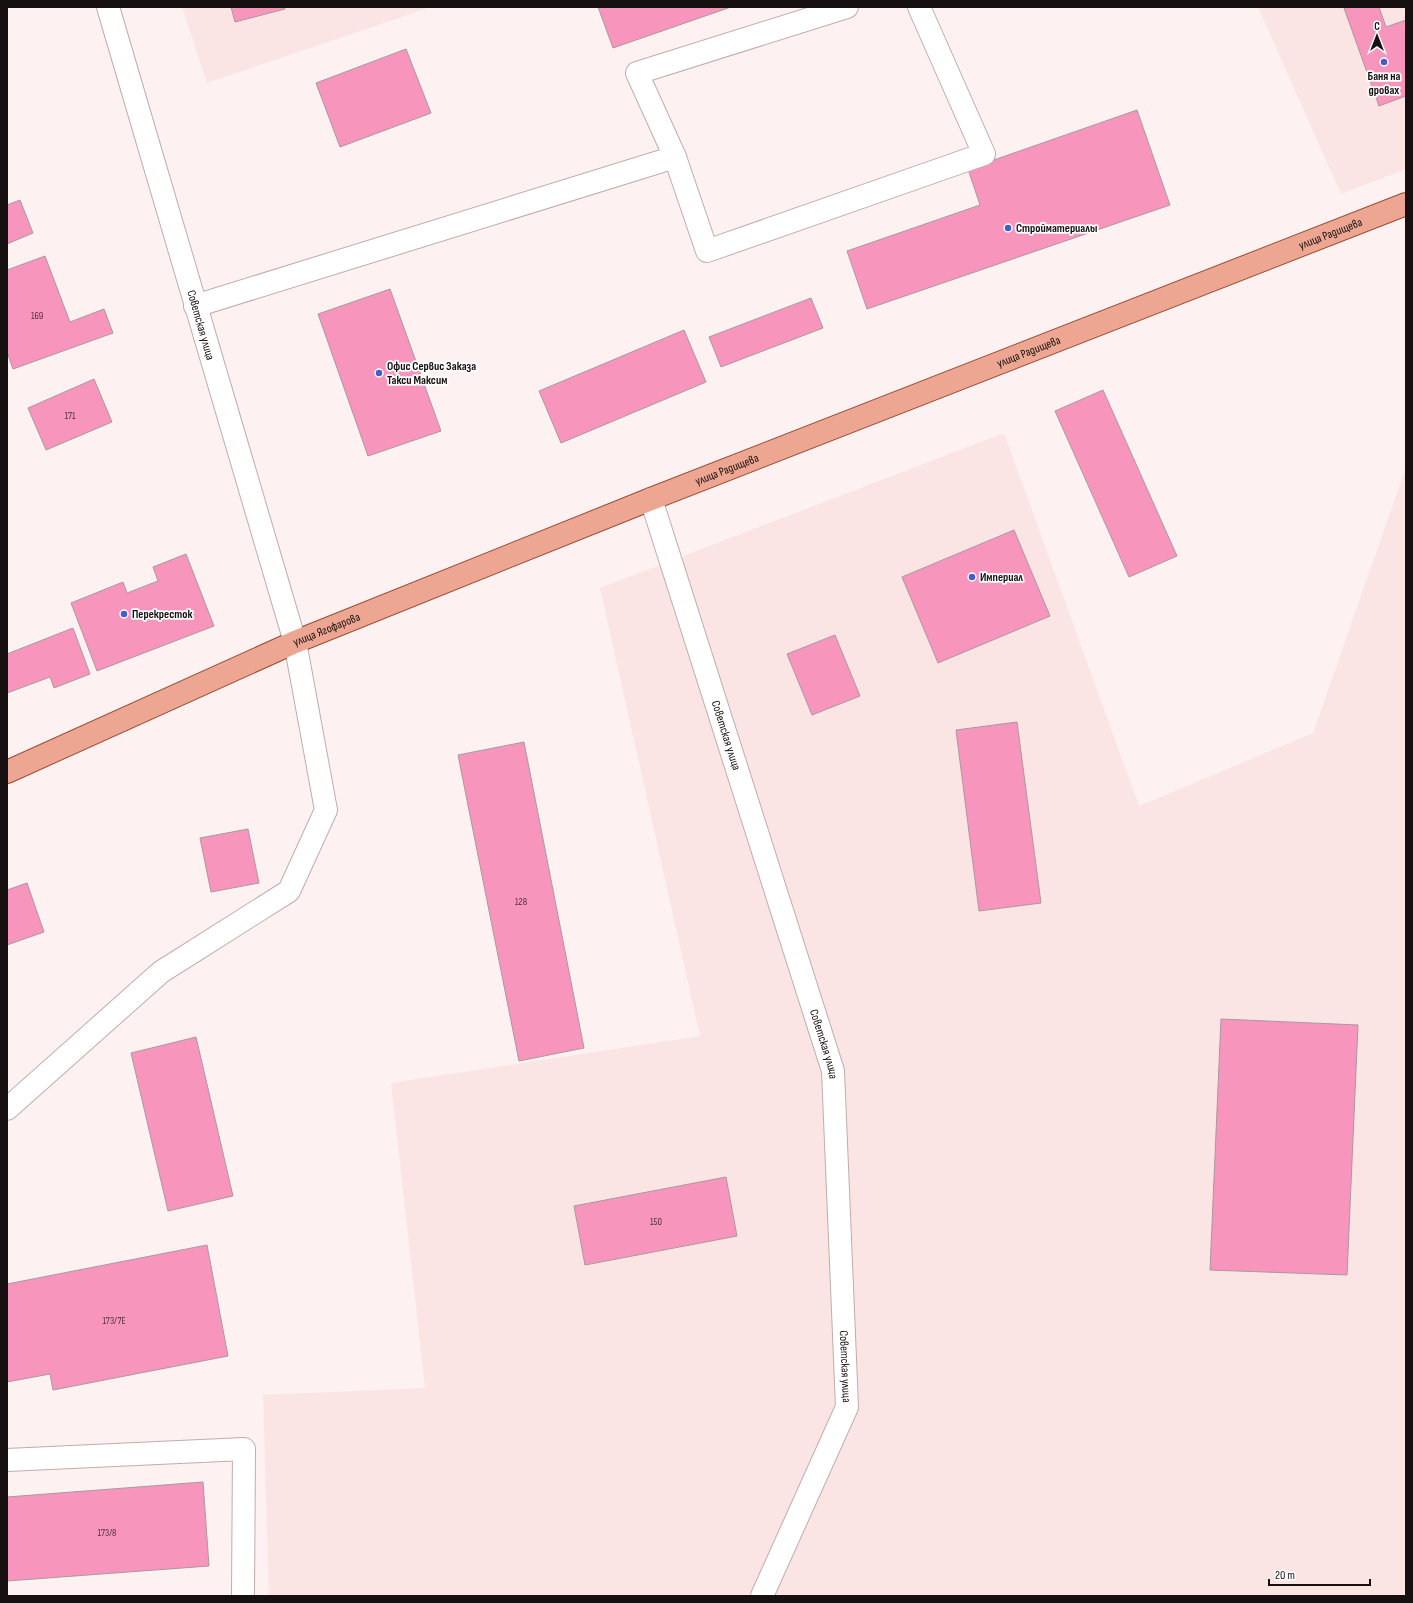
<svg xmlns="http://www.w3.org/2000/svg" width="1413" height="1603" font-family="'Sofia Sans Condensed',sans-serif">
  <style>
    .built { fill: #fbe4e4 }
    .building { fill: #f895bd; stroke: #aa989e }
    .lines { fill: none; stroke-linecap: round; stroke-linejoin: round }
    .minor-casing { stroke: #c0adad; stroke-width: 24 }
    .major-casing { stroke: #9a4a34; stroke-width: 24 }
    .minor { stroke: #fff; stroke-width: 22 }
    .major { stroke: #eda691; stroke-width: 22 }
    .poi-dot { fill: #465bcf; stroke: #fff; stroke-width: 1.5 }
    .labels { text-anchor: middle; stroke-width: 3.5; stroke-linejoin: round; paint-order: stroke }
    .number-label { font-size: 10px; fill: #4f313b }
    .poi-label { font-size: 12px; font-weight: bold; fill: #171010; stroke: #fff; text-anchor: start }
    .street-label { font-size: 12px; fill: #171010; stroke: #fff }
  </style>
  <rect width="100%" height="100%" fill="#fef1f1"/>
  <!-- built -->
  <g class="built">
    <polygon points="182,7 431,7 207,83"/>
    <polygon points="1258,7 1406,7 1406,169 1341,194"/>
    <polygon points="1004,433 1139,806 1313,733 1406,467 1406,1596 269,1596 263,1395 425,1388 391,1083 700,1036 600,588"/>
  </g>
  <!-- building -->
  <g class="building">
    <polygon points="231,7 284,7 285,9 235,22"/>
    <polygon points="598,7 731,7 613,48"/>
    <polygon points="1347,7 1379,7 1386,27 1406,20 1406,96 1379,106 1344,8"/>
    <polygon points="406,49 431,113 340,147 316,83"/>
    <polygon points="1137,110 1170,205 867,309 847,251 980,205 968,169"/>
    <polygon points="20,200 33,233 7,244 7,205"/>
    <polygon points="45,256 70,322 104,309 113,333 13,369 7,352 7,270"/>
    <polygon points="390,289 441,431 368,456 318,314"/>
    <polygon points="811,298 823,328 721,367 709,337"/>
    <polygon points="684,330 706,382 561,443 539,391"/>
    <polygon points="94,379 112,422 46,450 28,408"/>
    <polygon points="1103,390 1177,556 1129,577 1055,411"/>
    <polygon points="1014,530 1050,616 938,663 902,577"/>
    <polygon points="186,554 214,626 97,671 71,603 123,582 127,593 158,581 153,567"/>
    <polygon points="73,628 90,674 54,688 50,677 7,693 7,654"/>
    <polygon points="835,635 860,696 812,715 787,654"/>
    <polygon points="1017,722 1041,903 979,911 956,730"/>
    <polygon points="524,742 584,1048 519,1061 458,755"/>
    <polygon points="248,829 259,883 211,892 200,838"/>
    <polygon points="27,883 44,932 7,945 7,890"/>
    <polygon points="1221,1019 1358,1025 1347,1275 1210,1270"/>
    <polygon points="196,1037 233,1196 168,1211 131,1053"/>
    <polygon points="726,1177 737,1236 585,1265 574,1206"/>
    <polygon points="207,1245 228,1356 53,1390 50,1374 7,1382 7,1284"/>
    <polygon points="203,1482 209,1566 7,1581 7,1497"/>
  </g>
  <g class="lines">
    <!-- minor casing -->
    <g class="minor-casing">
      <g id="minor">
        <polyline points="847,7 637,73 675,157 707,251 984,154 919,7"/>
        <polyline points="195,306 675,157"/>
        <path id="s1" d="M651,499L833,1071L847,1407L762,1596"/>
        <polyline points="7,1109 161,972 289,891 326,810 295,642 108,7"/>
        <polyline points="7,1460 244,1449 243,1596"/>
      </g>
    </g>
    <!-- major casing -->
    <g class="major-casing">
      <g id="major">
        <path id="s2" d="M7,772L295,642L651,499L1406,204"/>
      </g>
    </g>
    <!-- minor -->
    <use href="#minor" class="minor"/>
    <!-- major -->
    <use href="#major" class="major"/>
  </g>
  <!-- markers -->
  <g class="poi-dot">
    <circle cx="1384" cy="62" r="4"/>
    <circle cx="1008" cy="228" r="4"/>
    <circle cx="379" cy="373" r="4"/>
    <circle cx="972" cy="577" r="4"/>
    <circle cx="124" cy="614" r="4"/>
  </g>
  <g class="labels">
    <!-- number labels -->
    <g class="number-label">
      <text x="37" y="319">169</text>
      <text x="70" y="419">171</text>
      <text x="521" y="905">128</text>
      <text x="656" y="1225">150</text>
      <text x="114" y="1324">173/7Е</text>
      <text x="107" y="1536">173/8</text>
    </g>
    <!-- poi labels -->
    <g class="poi-label">
      <text x="1384" y="80" text-anchor="middle">Баня на<tspan x="1384" dy="14">дровах</tspan></text>
      <text x="1016" y="232">Стройматериалы</text>
      <text x="387" y="370">Офис Сервис Заказа<tspan x="387" dy="14">Такси Максим</tspan></text>
      <text x="980" y="581">Империал</text>
      <text x="132" y="618">Перекресток</text>
    </g>
    <!-- street labels -->
    <g class="street-label">
      <text dy="4" stroke="none"><textPath href="#s2" startOffset="1429">улица Радищева</textPath></text>
      <text transform="translate(201 325) rotate(74)" y="4">Советская улица</text>
      <text dy="4" stroke="none"><textPath href="#s2" startOffset="1105">улица Радищева</textPath></text>
      <text dy="4" stroke="none"><textPath href="#s2" startOffset="781">улица Радищева</textPath></text>
      <text dy="4" stroke="none"><textPath href="#s2" startOffset="350">улица Ягофарова</textPath></text>
      <text dy="4" stroke="none"><textPath href="#s1" startOffset="248">Советская улица</textPath></text>
      <text dy="4" stroke="none"><textPath href="#s1" startOffset="572">Советская улица</textPath></text>
      <text dy="4" stroke="none"><textPath href="#s1" startOffset="896">Советская улица</textPath></text>
    </g>
  </g>
  <!-- border -->
  <rect width="1413" height="1603" fill="none" stroke="#171010" stroke-width="16"/>
  <!-- north arrow -->
  <g transform="translate(1377 36)" stroke="#ffffff" stroke-width="3" paint-order="stroke">
  <path d="M0-3L7 15L0 10L-7 15Z" fill="#171010"/>
  <text y="-6" font-size="11" font-weight="bold" text-anchor="middle" fill="#171010">С</text>
  </g>
  <!-- scale -->
  <path d="M1269 1579v6h101v-6" fill="none" stroke="#171010" stroke-width="2"/>
  <text x="1275" y="1579" font-size="12" fill="#171010" stroke="#ffffff" stroke-width="3" paint-order="stroke">20 m</text>
</svg>
